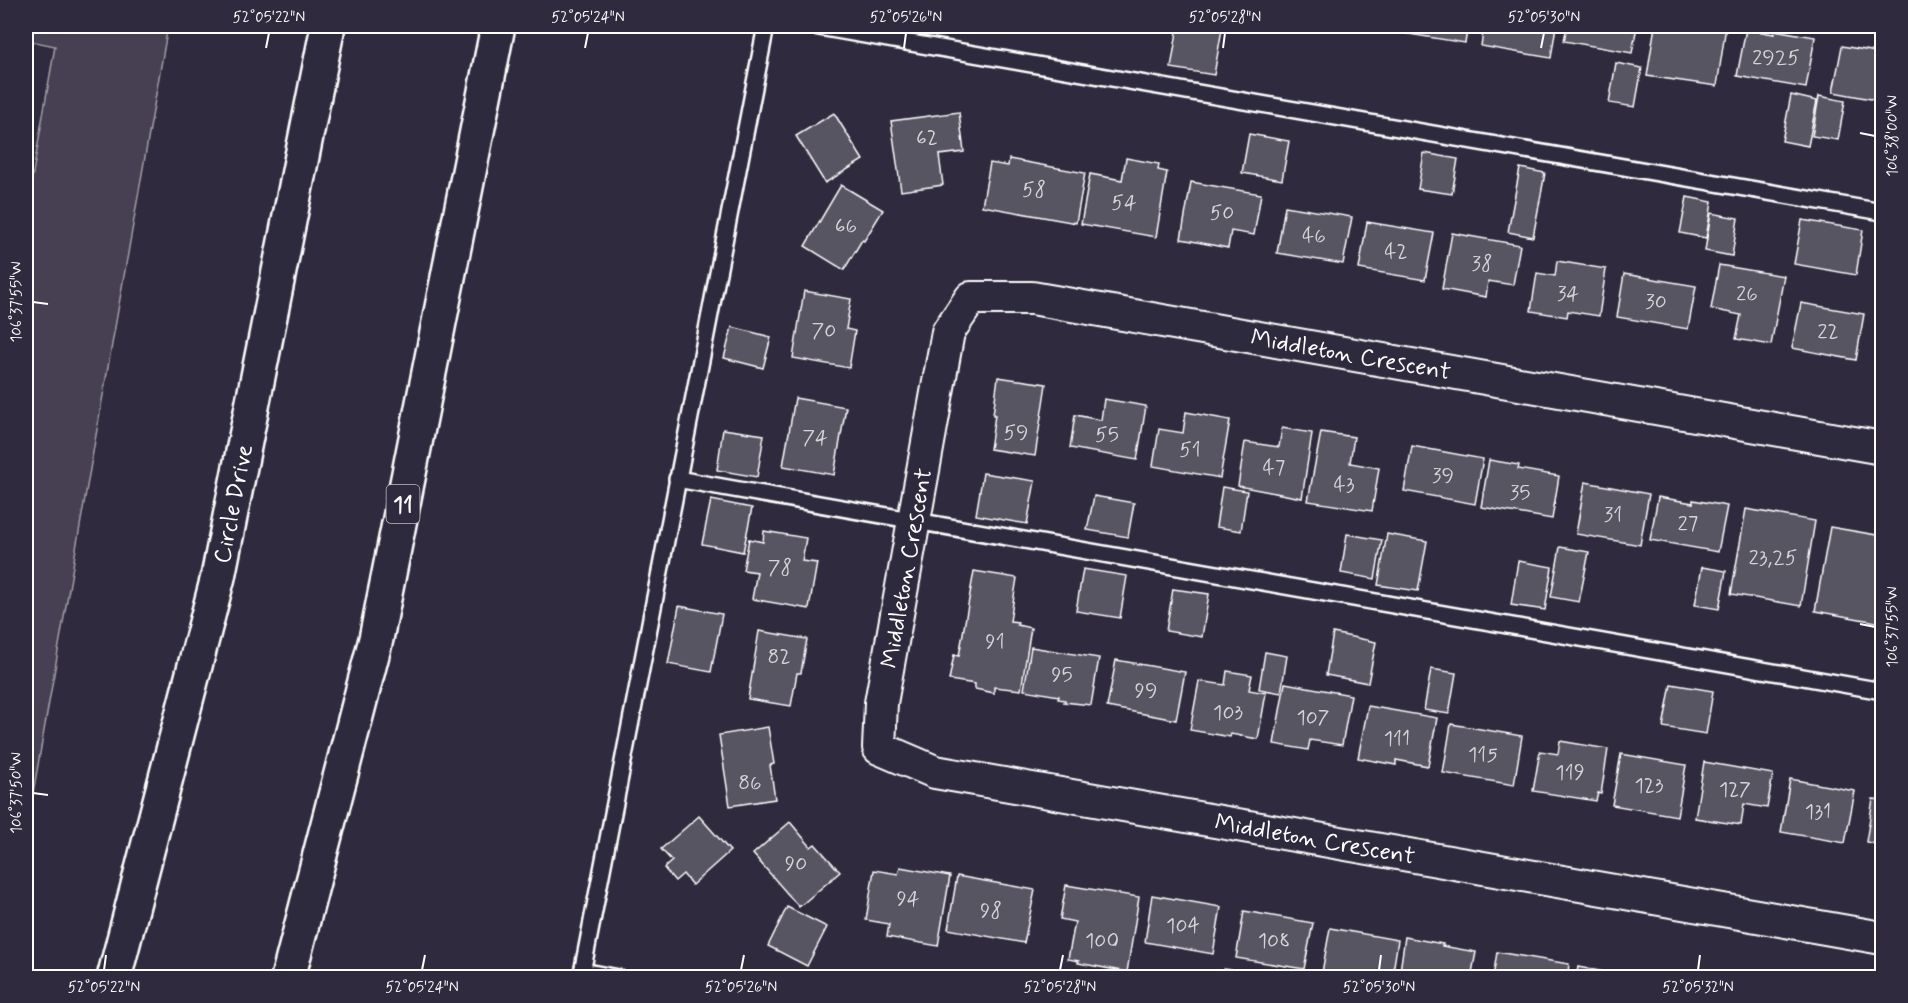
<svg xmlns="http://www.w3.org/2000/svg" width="1908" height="1003" font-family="Mynerve,sans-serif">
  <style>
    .green { fill: #464152; stroke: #a2a0a8; stroke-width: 1.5 }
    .building { fill: #595564; stroke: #fff; stroke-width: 1.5 }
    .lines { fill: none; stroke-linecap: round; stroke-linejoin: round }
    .lane-casing { stroke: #fff; stroke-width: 20 }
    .street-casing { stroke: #fff; stroke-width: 36 }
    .highway-casing { stroke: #fff; stroke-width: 38 }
    .lane { stroke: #2f2a3d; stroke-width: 15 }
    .street { stroke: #2f2a3d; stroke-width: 32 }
    .highway { stroke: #2f2a3d; stroke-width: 33 }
    .ticks { fill: none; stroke: #fff; stroke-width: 2 }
    .labels { text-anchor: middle; stroke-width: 4.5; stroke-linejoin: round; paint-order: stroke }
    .number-label { font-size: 21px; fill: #d6d4d8 }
    .shield { fill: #2f2a3d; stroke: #c1bfc5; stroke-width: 1.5 }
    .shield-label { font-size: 22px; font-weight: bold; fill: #fff }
    .street-label { font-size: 24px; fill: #fff; stroke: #2f2a3d }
    .neatline { fill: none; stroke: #fff; stroke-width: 2 }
    .ticks-label { font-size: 15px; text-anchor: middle; fill: #fff }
  </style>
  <rect width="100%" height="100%" fill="#2f2a3d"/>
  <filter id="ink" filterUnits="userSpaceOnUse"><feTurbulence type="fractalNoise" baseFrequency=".0167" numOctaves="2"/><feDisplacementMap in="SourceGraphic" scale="12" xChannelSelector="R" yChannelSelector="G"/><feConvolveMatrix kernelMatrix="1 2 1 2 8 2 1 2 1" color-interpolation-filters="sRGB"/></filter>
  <g filter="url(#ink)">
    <!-- green -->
    <polygon class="green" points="26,26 168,26 26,833 26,213 55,46 26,40"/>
    <!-- building -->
    <g class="building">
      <polygon points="932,26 964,26 963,31"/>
      <polygon points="1178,26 1200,26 1222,29 1214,75 1171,68"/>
      <polygon points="1397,26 1468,26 1465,43 1396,32"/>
      <polygon points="1484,26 1556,26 1551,58 1481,46"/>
      <polygon points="1567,26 1637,26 1632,53 1564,41"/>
      <polygon points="1655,26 1726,26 1717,86 1647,76"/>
      <polygon points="1746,29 1774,34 1774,30 1815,37 1806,88 1737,76"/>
      <polygon points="1842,46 1882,53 1882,101 1833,92"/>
      <polygon points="1616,63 1642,68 1635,107 1609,103"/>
      <polygon points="1791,95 1817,101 1808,146 1782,141"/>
      <polygon points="1819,96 1845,101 1838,140 1812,136"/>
      <polygon points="959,112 964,152 939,155 943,185 901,191 891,121"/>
      <polygon points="834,113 863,160 825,183 796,136"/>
      <polygon points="1249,134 1289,141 1282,180 1242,173"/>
      <polygon points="1424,153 1458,159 1452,194 1418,189"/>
      <polygon points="1126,158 1159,164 1158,170 1167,172 1156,237 1081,224 1090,174 1122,180"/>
      <polygon points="1009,159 1085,173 1076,223 982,206 990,163 1008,166"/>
      <polygon points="1520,168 1545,173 1533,237 1508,232"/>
      <polygon points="1191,182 1261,194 1254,235 1231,231 1228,248 1181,239"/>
      <polygon points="841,185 883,210 864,241 862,240 844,270 805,246"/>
      <polygon points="1687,197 1712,202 1706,238 1680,233"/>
      <polygon points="1285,206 1352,217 1343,264 1277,253"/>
      <polygon points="1711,213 1738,218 1732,256 1705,251"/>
      <polygon points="1802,220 1863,230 1856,275 1794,264"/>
      <polygon points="1367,222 1434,233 1425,280 1359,269"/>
      <polygon points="1452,233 1520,245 1513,285 1488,281 1486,297 1442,289"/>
      <polygon points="1882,239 1882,276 1876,275"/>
      <polygon points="1557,261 1606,269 1599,316 1568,311 1567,317 1531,311 1537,273 1555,276"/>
      <polygon points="1719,265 1784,276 1771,345 1736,339 1741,315 1711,309"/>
      <polygon points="1624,274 1696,286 1688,329 1617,317"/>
      <polygon points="804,291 851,299 846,329 855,331 849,368 793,358"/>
      <polygon points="1801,303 1864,314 1856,360 1792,348"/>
      <polygon points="732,327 771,337 763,368 724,358"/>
      <polygon points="998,377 1046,384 1035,456 990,449 995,415 993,415"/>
      <polygon points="795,398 846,407 834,475 783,466"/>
      <polygon points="1104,399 1146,406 1137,460 1070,448 1075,415 1101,420"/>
      <polygon points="1186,412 1230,420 1220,478 1153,466 1159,429 1183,433"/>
      <polygon points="1282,428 1312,433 1302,498 1238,486 1245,442 1279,447"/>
      <polygon points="723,429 764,435 757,477 717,470"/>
      <polygon points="1321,432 1354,437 1350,463 1379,468 1372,511 1308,501"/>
      <polygon points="1412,446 1483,459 1475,504 1404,491"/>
      <polygon points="1489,460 1519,465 1518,469 1559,476 1552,519 1481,507"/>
      <polygon points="983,473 1035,481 1027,524 976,515"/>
      <polygon points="1585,482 1649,494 1640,545 1576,534"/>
      <polygon points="1222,487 1247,491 1241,531 1216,527"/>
      <polygon points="1094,496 1134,503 1128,537 1087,530"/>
      <polygon points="1658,497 1693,503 1693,500 1727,506 1718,552 1650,540"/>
      <polygon points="711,500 752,508 743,552 702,544"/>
      <polygon points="1746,509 1815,521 1801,606 1731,594"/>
      <polygon points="1830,527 1882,536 1882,623 1815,611"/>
      <polygon points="764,531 806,538 802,561 817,563 809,609 752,599 757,572 743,570 749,539 763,542"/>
      <polygon points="1347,534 1382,540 1375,579 1341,573"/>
      <polygon points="1387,534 1427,541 1418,591 1378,585"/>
      <polygon points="1560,547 1589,552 1579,602 1551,597"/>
      <polygon points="1518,561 1552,567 1545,610 1511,605"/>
      <polygon points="1702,567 1726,571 1719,609 1695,605"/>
      <polygon points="1083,569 1127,576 1120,618 1076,611"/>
      <polygon points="974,571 1017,578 1010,621 1018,622 1017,625 1031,628 1021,690 994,687 994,693 975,689 975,684 949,680 954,655 959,656"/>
      <polygon points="1173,589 1209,594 1202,637 1166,631"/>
      <polygon points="679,606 722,614 711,672 668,664"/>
      <polygon points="759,631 807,639 801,673 797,673 791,706 748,699"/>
      <polygon points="1333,633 1376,642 1368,683 1326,675"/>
      <polygon points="1031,647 1099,658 1091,705 1064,702 1065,700 1058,699 1059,696 1024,690"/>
      <polygon points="1265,652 1287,656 1281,693 1259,689"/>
      <polygon points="1116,660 1185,672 1176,720 1107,707"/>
      <polygon points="1431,669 1456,673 1449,714 1424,710"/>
      <polygon points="1227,671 1252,675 1249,690 1266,693 1258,739 1231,734 1230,737 1190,730 1199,681 1225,685"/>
      <polygon points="1285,683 1351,695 1342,745 1310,740 1308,750 1274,744"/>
      <polygon points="1671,684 1713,691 1706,734 1663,727"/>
      <polygon points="1368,706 1437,718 1428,766 1396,760 1396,765 1358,758"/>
      <polygon points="1451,724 1522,736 1514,785 1443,773"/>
      <polygon points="768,727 774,764 770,765 775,799 730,806 719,735"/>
      <polygon points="1882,737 1882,757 1879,756"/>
      <polygon points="1560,741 1608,749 1601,794 1598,793 1596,801 1533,791 1540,751 1558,754"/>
      <polygon points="1621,754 1686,765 1677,816 1612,805"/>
      <polygon points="1704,762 1773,774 1767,808 1744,804 1741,825 1695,818"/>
      <polygon points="1790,779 1855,791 1845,843 1781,832"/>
      <polygon points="1873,799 1882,800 1882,845 1866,842"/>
      <polygon points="699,816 730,851 692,885 683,874 675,881 664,868 672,861 661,849"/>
      <polygon points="790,822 811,847 815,844 840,872 799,907 753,854"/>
      <polygon points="900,867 950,876 938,946 887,937 889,924 866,920 874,870 898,874"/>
      <polygon points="957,876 1035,890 1024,943 948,929"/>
      <polygon points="1066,885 1139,897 1127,972 1078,963 1079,961 1068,959 1075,922 1060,919"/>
      <polygon points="1152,895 1221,907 1213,954 1145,942"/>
      <polygon points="787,907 827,927 807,966 768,946"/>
      <polygon points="1244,911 1313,923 1304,969 1236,958"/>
      <polygon points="1330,928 1398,940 1392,978 1321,978"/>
      <polygon points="1405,937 1443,944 1442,946 1476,952 1471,978 1399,978"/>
      <polygon points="1497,952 1569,964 1567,978 1493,978"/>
      <polygon points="1578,967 1637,978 1576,978"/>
      <polygon points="1224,969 1252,973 1251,978 1223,978"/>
    </g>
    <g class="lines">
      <!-- lane casing -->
      <g class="lane-casing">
        <g id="lane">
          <polyline points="813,26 1882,212"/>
          <polyline points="677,479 1882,691"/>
          <polyline points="582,971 619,978"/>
          <polyline points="581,978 766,26"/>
        </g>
      </g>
      <!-- street casing -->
      <g class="street-casing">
        <g id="street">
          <path id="s1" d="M1882,448L1032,298H971L948,332L881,703L879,748L935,772L1882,938"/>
        </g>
      </g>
      <!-- highway casing -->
      <g class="highway-casing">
        <g id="highway">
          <path id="s2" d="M114,978L218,577L328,26"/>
          <polyline points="288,978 376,639 498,26"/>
        </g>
      </g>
      <!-- lane -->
      <use href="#lane" class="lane"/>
      <!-- street -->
      <use href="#street" class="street"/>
      <!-- highway -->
      <use href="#highway" class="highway"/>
    </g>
  </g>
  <!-- ticks -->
  <path class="ticks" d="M266,48L269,33M585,48L588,33M904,48L906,33M1223,48L1225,33M1541,48L1544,33M1860,133L1875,136M33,302L48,304M1860,624L1875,627M33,793L48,795M104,970L106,955M422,970L425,955M741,970L744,955M1060,970L1063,955M1379,970L1381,955M1698,970L1700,955"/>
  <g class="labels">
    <!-- number labels -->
    <g class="number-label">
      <text x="1776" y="64">2925</text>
      <text x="927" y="144">62</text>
      <text x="1034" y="196">58</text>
      <text x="1124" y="209">54</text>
      <text x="1222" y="219">50</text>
      <text x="846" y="232">66</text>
      <text x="1314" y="242">46</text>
      <text x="1396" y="258">42</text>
      <text x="1482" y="270">38</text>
      <text x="1568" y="300">34</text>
      <text x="1747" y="300">26</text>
      <text x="1656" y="308">30</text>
      <text x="824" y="337">70</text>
      <text x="1828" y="338">22</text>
      <text x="1016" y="439">59</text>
      <text x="1107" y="441">55</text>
      <text x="815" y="444">74</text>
      <text x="1190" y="456">51</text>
      <text x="1274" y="474">47</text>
      <text x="1443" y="482">39</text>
      <text x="1344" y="491">43</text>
      <text x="1520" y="499">35</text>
      <text x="1613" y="521">31</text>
      <text x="1688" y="530">27</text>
      <text x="1773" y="564">23,25</text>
      <text x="780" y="574">78</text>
      <text x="995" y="648">91</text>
      <text x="779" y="663">82</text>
      <text x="1062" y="681">95</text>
      <text x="1146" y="697">99</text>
      <text x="1228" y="719">103</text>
      <text x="1313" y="724">107</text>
      <text x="1397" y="745">111</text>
      <text x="1483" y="761">115</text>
      <text x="1570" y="779">119</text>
      <text x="750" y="789">86</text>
      <text x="1649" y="792">123</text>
      <text x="1735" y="796">127</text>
      <text x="1818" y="818">131</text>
      <text x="796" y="870">90</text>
      <text x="908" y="905">94</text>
      <text x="991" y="917">98</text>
      <text x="1183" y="932">104</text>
      <text x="1102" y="947">100</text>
      <text x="1274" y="947">108</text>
    </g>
    <!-- shield labels -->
    <rect class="shield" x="386.5" y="485" width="33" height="38" rx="4.5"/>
    <g class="shield-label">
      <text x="403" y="512">11</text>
    </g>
    <!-- street labels -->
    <g class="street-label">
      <text transform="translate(1351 354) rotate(10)" y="8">Middleton Crescent</text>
      <text dy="8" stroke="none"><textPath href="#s2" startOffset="489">Circle Drive</textPath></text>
      <text transform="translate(906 568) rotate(-80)" y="8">Middleton Crescent</text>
      <text dy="8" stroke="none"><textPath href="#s1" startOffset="1834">Middleton Crescent</textPath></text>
    </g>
  </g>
  <!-- margin -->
  <rect width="1908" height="1003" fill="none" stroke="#2f2a3d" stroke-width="66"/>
  <rect x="33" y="33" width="1842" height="937" class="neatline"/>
  <g class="ticks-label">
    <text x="269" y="22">52°05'22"N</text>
    <text x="588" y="22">52°05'24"N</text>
    <text x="906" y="22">52°05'26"N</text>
    <text x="1225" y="22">52°05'28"N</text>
    <text x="1544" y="22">52°05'30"N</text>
    <text transform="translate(1892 136) rotate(-90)" y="5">106°38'00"W</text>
    <text transform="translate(16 302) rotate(-90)" y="5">106°37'55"W</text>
    <text transform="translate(1892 627) rotate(-90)" y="5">106°37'55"W</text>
    <text transform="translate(16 793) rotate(-90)" y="5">106°37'50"W</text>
    <text x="104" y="992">52°05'22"N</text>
    <text x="422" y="992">52°05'24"N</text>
    <text x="741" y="992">52°05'26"N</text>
    <text x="1060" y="992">52°05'28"N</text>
    <text x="1379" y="992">52°05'30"N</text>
    <text x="1698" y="992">52°05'32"N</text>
  </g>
</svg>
